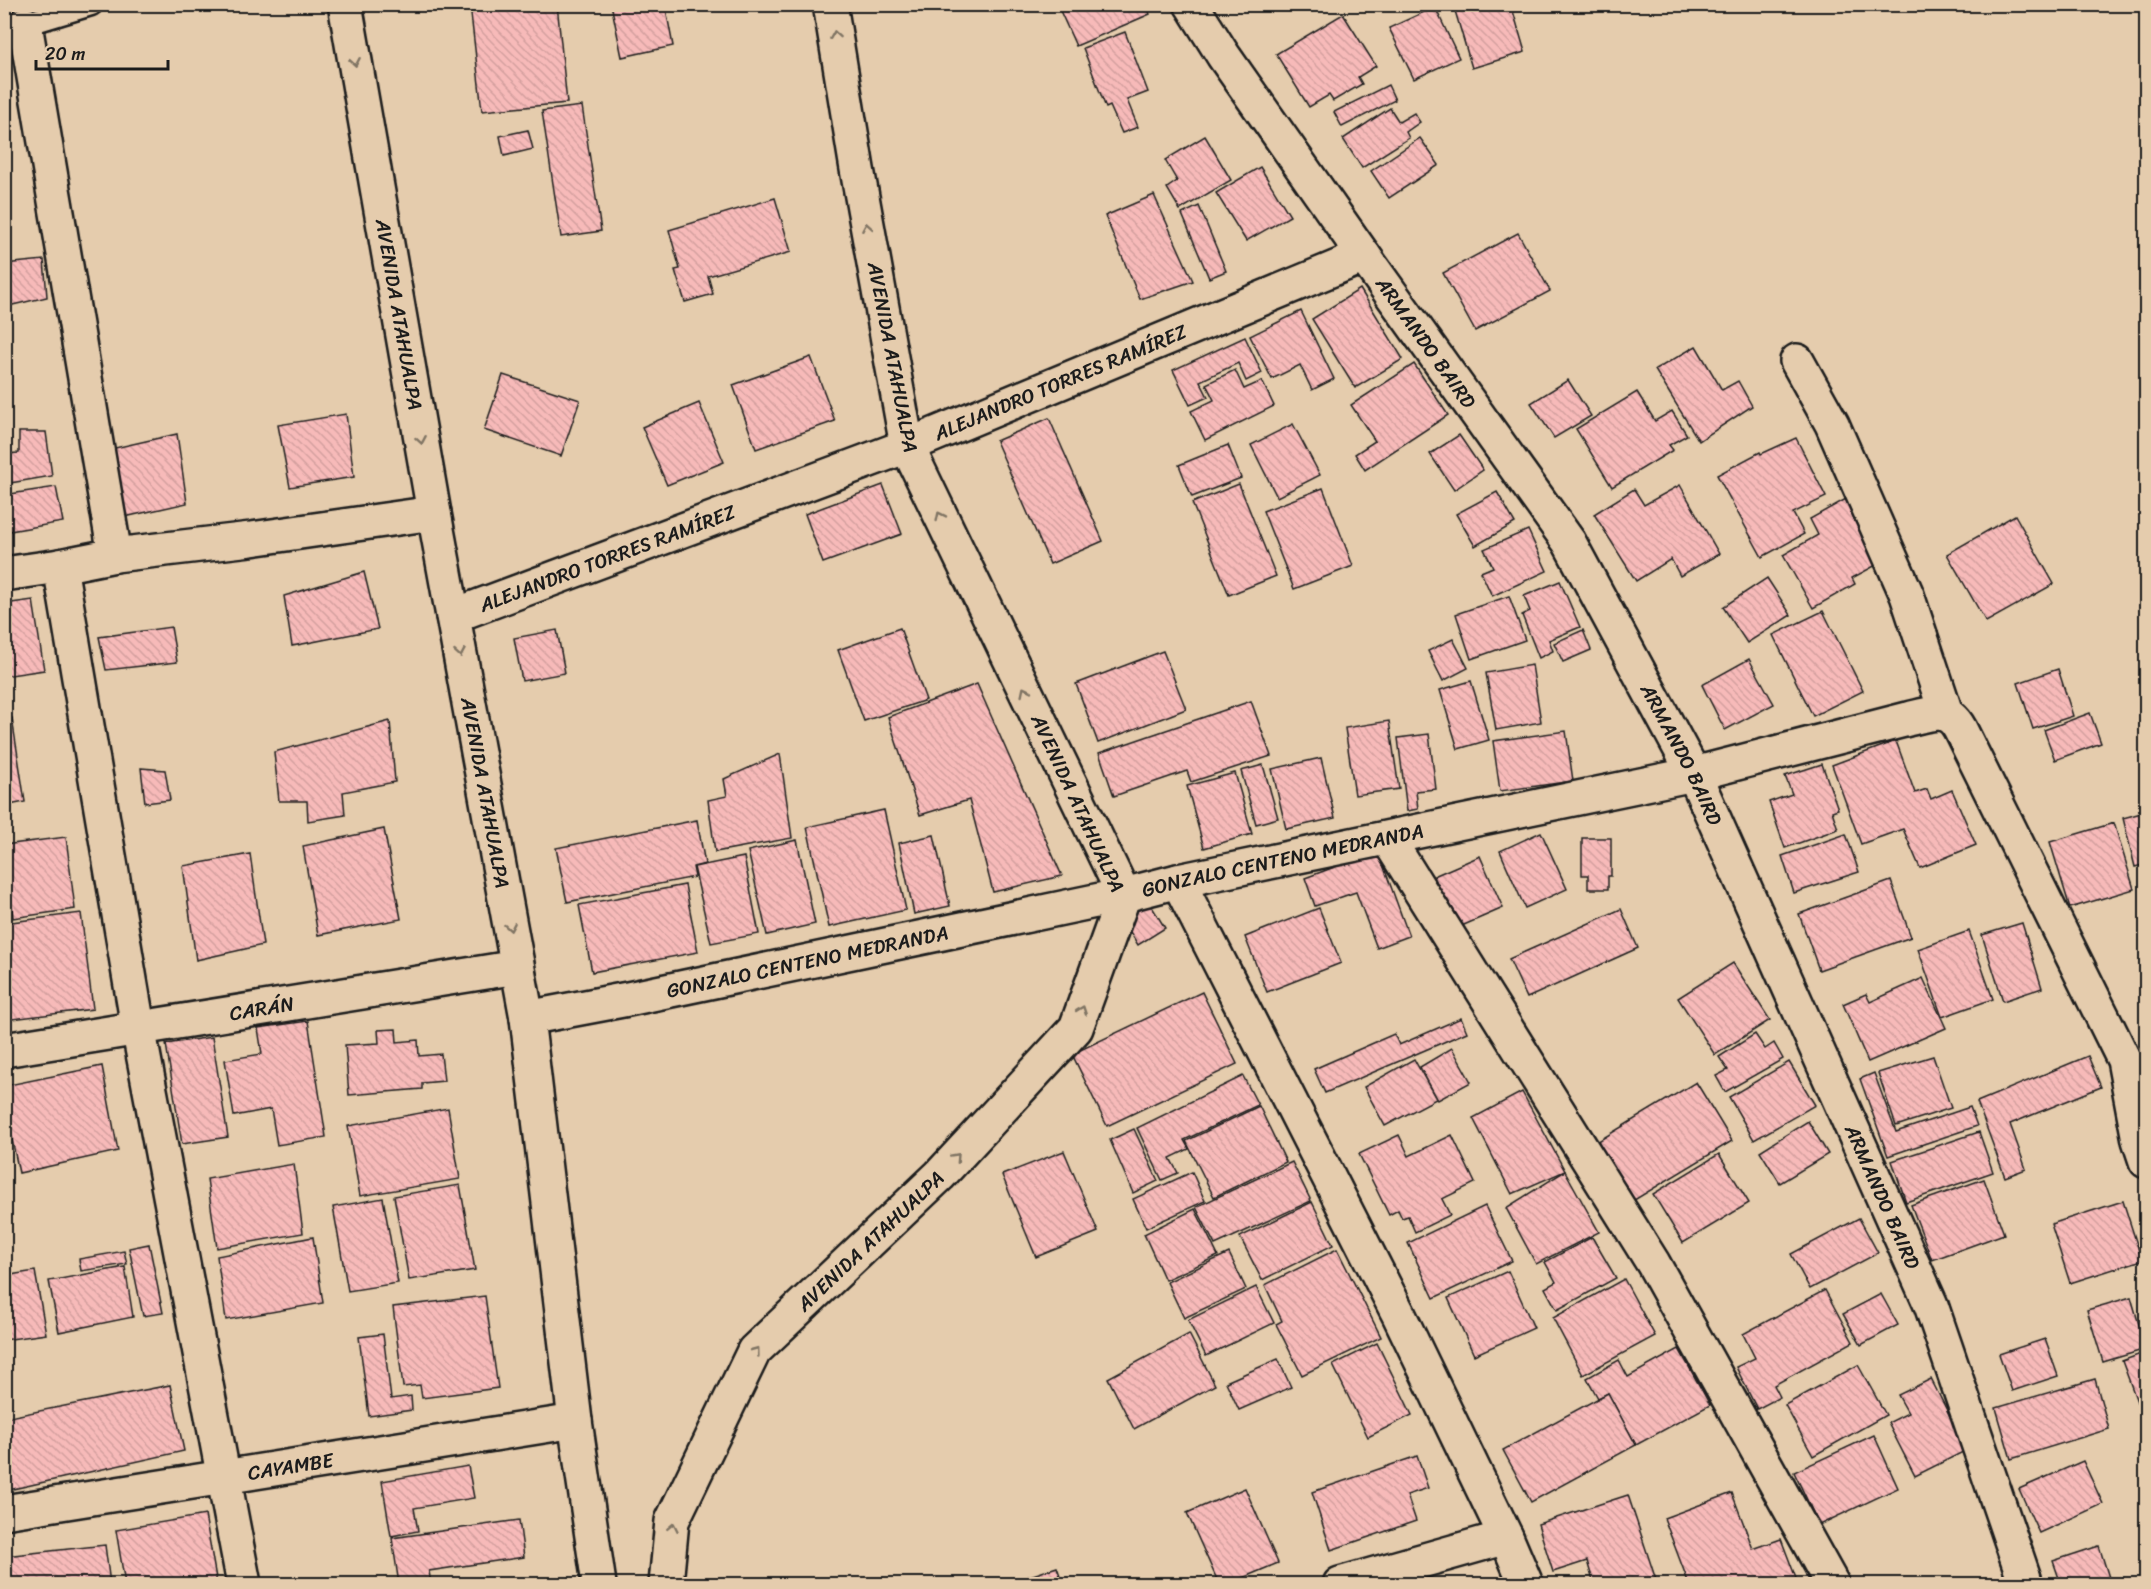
<svg xmlns="http://www.w3.org/2000/svg" width="2151" height="1589" font-family="Sriracha,sans-serif">
  <style>
    .building { fill: url(#building-back-hatch); stroke: #1c1c1c; stroke-width: 1.5 }
    .lines { fill: none; stroke-linecap: round; stroke-linejoin: round }
    .lane-casing { stroke: #1c1c1c; stroke-width: 27 }
    .street-casing { stroke: #1c1c1c; stroke-width: 38 }
    .highway-casing { stroke: #1c1c1c; stroke-width: 38 }
    .lane { stroke: #e5ccad; stroke-width: 22 }
    .street { stroke: #e5ccad; stroke-width: 33 }
    .highway { stroke: #e5ccad; stroke-width: 33 }
    .oneway { stroke: #807464 }
    .labels { text-anchor: middle; stroke-width: 5; stroke-linejoin: round; paint-order: stroke }
    .street-label { font-size: 20px; fill: #1c1c1c; stroke: #e5ccad }
  </style>
  <defs>
    <pattern id="building-back-hatch" width="6" height="6" patternUnits="userSpaceOnUse" patternTransform="scale(1.5)"><rect width="6" height="6" fill="#f7bab9"/><path d="M-1 5l2 2M0 0l6 6M5-1l2 2" fill="none" stroke="#d39f9e"/></pattern>
  </defs>
  <rect width="100%" height="100%" fill="#e5ccad"/>
  <filter id="ink" filterUnits="userSpaceOnUse"><feTurbulence type="fractalNoise" baseFrequency=".0167" numOctaves="2"/><feDisplacementMap in="SourceGraphic" scale="12" xChannelSelector="R" yChannelSelector="G"/><feConvolveMatrix kernelMatrix="1 2 1 2 8 2 1 2 1" color-interpolation-filters="sRGB"/></filter>
  <g filter="url(#ink)">
    <!-- building -->
    <g class="building">
      <polygon points="557,4 567,103 482,111 470,5"/>
      <polygon points="611,4 665,4 673,46 622,57"/>
      <polygon points="1057,4 1146,4 1150,14 1076,46"/>
      <polygon points="1453,4 1511,4 1525,52 1472,68"/>
      <polygon points="1435,7 1459,58 1414,79 1389,28"/>
      <polygon points="1343,14 1376,66 1358,77 1362,84 1333,101 1329,95 1309,107 1276,54"/>
      <polygon points="1125,32 1148,92 1127,100 1138,127 1122,133 1110,106 1106,108 1083,48"/>
      <polygon points="1388,85 1395,100 1342,127 1334,112"/>
      <polygon points="582,106 601,231 561,237 542,111"/>
      <polygon points="1390,108 1399,122 1414,113 1420,122 1406,132 1409,138 1362,168 1343,139"/>
      <polygon points="528,130 533,149 504,156 500,136"/>
      <polygon points="1205,136 1231,180 1180,210 1167,188 1177,181 1165,160"/>
      <polygon points="1420,138 1439,165 1389,198 1371,171"/>
      <polygon points="1260,167 1290,216 1246,241 1216,193"/>
      <polygon points="1154,195 1193,281 1140,299 1105,216"/>
      <polygon points="775,198 791,252 708,276 713,294 685,302 675,270 680,269 669,230"/>
      <polygon points="1199,206 1226,271 1209,278 1182,214"/>
      <polygon points="1518,233 1550,291 1475,331 1443,273"/>
      <polygon points="44,260 47,297 4,307 4,264"/>
      <polygon points="1360,289 1403,359 1355,388 1312,319"/>
      <polygon points="1301,311 1334,379 1312,390 1300,365 1272,379 1250,336"/>
      <polygon points="1245,337 1262,373 1246,381 1238,363 1200,381 1208,397 1190,405 1173,370"/>
      <polygon points="1696,346 1722,390 1738,381 1752,406 1699,441 1655,370"/>
      <polygon points="811,357 835,421 756,449 733,385"/>
      <polygon points="1414,364 1448,415 1365,470 1355,454 1375,441 1351,405"/>
      <polygon points="1235,370 1244,389 1262,381 1274,406 1205,440 1191,411 1214,400 1206,384"/>
      <polygon points="503,375 580,400 561,456 484,430"/>
      <polygon points="1568,380 1591,416 1554,438 1531,403"/>
      <polygon points="1637,392 1655,421 1672,411 1687,435 1669,445 1673,450 1612,487 1576,429"/>
      <polygon points="699,403 724,462 667,485 642,427"/>
      <polygon points="346,414 354,477 290,487 278,425"/>
      <polygon points="1049,418 1103,541 1050,564 996,441"/>
      <polygon points="1293,424 1320,475 1277,497 1251,445"/>
      <polygon points="19,432 46,432 52,476 4,484 4,454 19,453"/>
      <polygon points="177,434 187,503 120,518 106,450"/>
      <polygon points="1459,435 1483,470 1454,490 1430,454"/>
      <polygon points="1796,438 1826,497 1793,513 1804,534 1762,557 1717,475 1760,452 1761,454"/>
      <polygon points="1228,445 1241,478 1192,497 1179,465"/>
      <polygon points="1239,484 1276,576 1229,595 1192,503"/>
      <polygon points="883,485 902,534 823,563 805,514"/>
      <polygon points="1680,485 1719,554 1680,576 1671,559 1636,581 1594,514 1634,489 1644,505"/>
      <polygon points="56,487 63,522 4,532 4,495"/>
      <polygon points="1323,488 1353,566 1294,589 1263,511"/>
      <polygon points="1497,492 1515,523 1475,546 1456,514"/>
      <polygon points="1846,499 1882,562 1852,578 1855,584 1813,608 1783,555 1818,535 1810,519"/>
      <polygon points="2015,515 2054,584 1986,622 1947,554"/>
      <polygon points="1528,530 1547,571 1492,596 1481,572 1493,567 1484,549"/>
      <polygon points="364,572 378,629 292,646 284,596"/>
      <polygon points="1767,578 1791,615 1747,643 1723,607"/>
      <polygon points="1560,581 1580,627 1549,640 1553,651 1539,658 1522,615 1530,611 1524,596"/>
      <polygon points="1509,596 1525,640 1471,659 1456,614"/>
      <polygon points="33,600 44,670 4,676 4,604"/>
      <polygon points="1823,611 1863,691 1813,716 1773,635"/>
      <polygon points="171,627 177,662 106,670 99,637"/>
      <polygon points="900,628 926,700 864,721 838,650"/>
      <polygon points="557,630 565,673 522,681 514,638"/>
      <polygon points="1583,630 1591,650 1563,662 1554,643"/>
      <polygon points="1453,639 1468,668 1443,681 1428,651"/>
      <polygon points="1163,651 1186,709 1098,743 1076,684"/>
      <polygon points="1749,659 1774,704 1725,730 1702,685"/>
      <polygon points="1532,665 1541,722 1496,730 1486,673"/>
      <polygon points="2058,669 2073,716 2033,729 2018,683"/>
      <polygon points="1471,681 1489,740 1458,749 1440,690"/>
      <polygon points="977,684 1062,876 993,892 969,800 920,815 888,717"/>
      <polygon points="1251,701 1271,756 1191,782 1187,771 1114,796 1099,753"/>
      <polygon points="2090,713 2101,743 2055,760 2044,730"/>
      <polygon points="12,718 25,802 4,806 4,719"/>
      <polygon points="390,721 395,782 343,792 345,815 308,821 307,801 279,801 274,752"/>
      <polygon points="1389,721 1399,789 1355,795 1345,728"/>
      <polygon points="1566,731 1573,781 1500,791 1493,741"/>
      <polygon points="1429,734 1436,789 1416,791 1418,809 1407,811 1398,738"/>
      <polygon points="1896,741 1915,793 1927,789 1931,799 1952,790 1976,845 1920,868 1903,829 1861,844 1832,765"/>
      <polygon points="780,754 792,838 715,852 708,800 727,796 724,779"/>
      <polygon points="1321,758 1335,818 1286,829 1272,769"/>
      <polygon points="1822,764 1838,809 1832,811 1838,829 1785,848 1769,802 1792,794 1785,776"/>
      <polygon points="1263,765 1278,818 1256,824 1241,771"/>
      <polygon points="141,768 165,770 170,800 145,803"/>
      <polygon points="1235,773 1252,834 1204,848 1187,786"/>
      <polygon points="884,810 906,910 829,927 807,827"/>
      <polygon points="2145,812 2146,820 2146,864 2135,867 2123,818"/>
      <polygon points="697,820 705,864 693,867 695,877 567,902 556,848"/>
      <polygon points="2114,823 2134,889 2070,908 2050,842"/>
      <polygon points="384,829 401,919 318,935 303,846"/>
      <polygon points="1541,832 1567,889 1525,908 1500,851"/>
      <polygon points="1846,834 1859,872 1794,893 1782,856"/>
      <polygon points="934,835 950,906 914,914 899,843"/>
      <polygon points="66,837 75,909 13,918 4,845"/>
      <polygon points="1582,838 1611,838 1611,876 1608,876 1608,889 1588,889 1588,875 1582,875"/>
      <polygon points="797,840 815,924 767,935 748,851"/>
      <polygon points="1378,851 1409,936 1377,948 1356,892 1315,906 1305,878"/>
      <polygon points="250,854 263,945 196,960 183,866"/>
      <polygon points="1480,856 1503,908 1457,928 1434,876"/>
      <polygon points="744,857 759,934 711,943 694,867"/>
      <polygon points="1891,881 1911,937 1819,970 1799,914"/>
      <polygon points="685,885 698,952 592,972 579,905"/>
      <polygon points="1149,902 1165,928 1138,945 1122,919"/>
      <polygon points="1319,908 1341,963 1267,992 1245,937"/>
      <polygon points="1621,909 1638,948 1527,998 1509,959"/>
      <polygon points="81,913 93,1009 4,1020 4,923"/>
      <polygon points="2022,923 2042,988 2003,1001 1982,935"/>
      <polygon points="1969,931 1993,999 1942,1017 1918,949"/>
      <polygon points="1733,963 1770,1020 1715,1055 1678,998"/>
      <polygon points="1923,978 1946,1028 1868,1062 1843,1004 1866,994 1870,1002"/>
      <polygon points="1202,992 1237,1064 1107,1126 1072,1054"/>
      <polygon points="1461,1018 1467,1032 1325,1093 1314,1069 1394,1034 1399,1045"/>
      <polygon points="308,1021 326,1137 277,1145 271,1109 234,1116 225,1060 262,1054 258,1028"/>
      <polygon points="396,1029 397,1042 418,1040 419,1056 441,1054 444,1081 422,1083 422,1089 349,1095 345,1045 379,1043 378,1030"/>
      <polygon points="1755,1034 1765,1049 1774,1043 1783,1059 1725,1092 1716,1076 1728,1070 1719,1057"/>
      <polygon points="212,1037 228,1137 182,1144 166,1044"/>
      <polygon points="1452,1048 1471,1082 1438,1100 1420,1067"/>
      <polygon points="1933,1056 1951,1108 1896,1126 1878,1073"/>
      <polygon points="2088,1056 2101,1087 2010,1124 2026,1169 2005,1177 1977,1102"/>
      <polygon points="1414,1059 1436,1099 1385,1126 1364,1087"/>
      <polygon points="1789,1062 1815,1105 1754,1140 1729,1097"/>
      <polygon points="102,1066 118,1151 19,1173 4,1101 4,1086"/>
      <polygon points="1874,1073 1896,1132 1970,1107 1977,1126 1888,1156 1860,1079"/>
      <polygon points="1243,1076 1258,1105 1184,1140 1189,1149 1170,1158 1178,1173 1162,1180 1137,1128"/>
      <polygon points="1696,1082 1732,1141 1631,1202 1595,1143"/>
      <polygon points="1522,1092 1565,1171 1512,1194 1473,1118"/>
      <polygon points="1259,1106 1286,1162 1214,1197 1186,1141"/>
      <polygon points="448,1108 460,1179 360,1196 348,1126"/>
      <polygon points="1808,1121 1828,1154 1780,1183 1760,1151"/>
      <polygon points="1134,1129 1158,1181 1133,1193 1110,1140"/>
      <polygon points="1979,1132 1993,1172 1906,1202 1892,1161"/>
      <polygon points="1399,1135 1409,1156 1452,1135 1475,1183 1442,1199 1450,1215 1415,1232 1408,1216 1402,1218 1398,1210 1389,1215 1359,1154"/>
      <polygon points="1064,1151 1098,1232 1036,1257 1002,1175"/>
      <polygon points="1719,1154 1749,1203 1683,1243 1653,1194"/>
      <polygon points="1292,1162 1311,1201 1215,1245 1196,1207"/>
      <polygon points="294,1164 303,1233 217,1248 207,1179"/>
      <polygon points="1565,1171 1599,1232 1536,1264 1506,1208"/>
      <polygon points="1192,1172 1205,1201 1146,1228 1133,1199"/>
      <polygon points="1984,1179 2004,1234 1932,1260 1911,1205"/>
      <polygon points="460,1185 475,1270 409,1280 394,1196"/>
      <polygon points="383,1198 398,1283 348,1291 333,1207"/>
      <polygon points="2123,1201 2142,1260 2070,1283 2051,1224"/>
      <polygon points="1312,1202 1333,1245 1262,1280 1240,1237"/>
      <polygon points="1485,1206 1512,1261 1434,1298 1408,1243"/>
      <polygon points="1195,1209 1218,1256 1165,1280 1144,1234"/>
      <polygon points="1859,1218 1878,1253 1810,1289 1791,1254"/>
      <polygon points="313,1237 323,1303 226,1320 217,1256"/>
      <polygon points="1592,1237 1616,1278 1557,1310 1545,1288 1556,1282 1545,1262"/>
      <polygon points="149,1244 163,1313 143,1316 129,1248"/>
      <polygon points="1337,1249 1381,1337 1302,1375 1276,1324 1282,1321 1265,1285"/>
      <polygon points="124,1251 127,1264 81,1271 79,1259"/>
      <polygon points="1229,1253 1246,1289 1184,1318 1167,1282"/>
      <polygon points="125,1267 133,1317 59,1332 49,1281"/>
      <polygon points="35,1271 46,1334 4,1340 4,1276"/>
      <polygon points="1508,1271 1534,1328 1474,1355 1448,1298"/>
      <polygon points="1624,1279 1655,1336 1583,1375 1553,1318"/>
      <polygon points="1256,1287 1274,1323 1206,1356 1188,1320"/>
      <polygon points="1825,1290 1853,1342 1774,1385 1780,1397 1757,1409 1736,1367 1755,1358 1743,1334"/>
      <polygon points="1881,1294 1898,1325 1861,1345 1843,1314"/>
      <polygon points="485,1296 498,1388 422,1398 420,1385 403,1387 393,1307"/>
      <polygon points="2131,1297 2146,1349 2103,1362 2087,1310"/>
      <polygon points="383,1334 391,1399 411,1396 412,1410 369,1416 359,1337"/>
      <polygon points="1189,1334 1215,1385 1134,1429 1108,1378"/>
      <polygon points="2045,1339 2058,1376 2012,1391 1999,1354"/>
      <polygon points="1377,1343 1412,1415 1368,1437 1333,1365"/>
      <polygon points="1679,1349 1710,1405 1636,1445 1608,1393 1598,1398 1587,1378 1619,1360 1628,1377"/>
      <polygon points="2146,1352 2146,1405 2139,1407 2122,1361"/>
      <polygon points="1278,1359 1291,1387 1239,1410 1226,1382"/>
      <polygon points="1858,1365 1886,1415 1813,1456 1785,1405"/>
      <polygon points="1931,1379 1967,1450 1915,1476 1888,1423 1908,1413 1898,1395"/>
      <polygon points="2095,1379 2109,1429 2011,1459 1996,1408"/>
      <polygon points="170,1385 184,1451 4,1491 4,1418"/>
      <polygon points="1608,1393 1636,1445 1531,1502 1503,1450"/>
      <polygon points="1874,1435 1898,1488 1819,1525 1794,1472"/>
      <polygon points="1417,1456 1428,1488 1407,1495 1416,1521 1331,1550 1312,1492"/>
      <polygon points="2083,1461 2103,1504 2039,1533 2019,1489"/>
      <polygon points="468,1466 474,1498 414,1508 418,1531 391,1536 382,1481"/>
      <polygon points="1245,1488 1278,1563 1228,1584 1219,1584 1187,1513"/>
      <polygon points="1732,1493 1753,1549 1781,1539 1797,1581 1788,1584 1689,1584 1664,1518"/>
      <polygon points="1628,1495 1656,1580 1643,1584 1594,1584 1587,1561 1553,1572 1538,1524"/>
      <polygon points="205,1515 217,1584 125,1584 116,1530"/>
      <polygon points="519,1520 524,1557 429,1571 431,1584 399,1584 392,1538"/>
      <polygon points="105,1545 110,1584 9,1584 5,1556"/>
      <polygon points="2099,1546 2111,1584 2061,1584 2053,1561"/>
      <polygon points="1057,1567 1063,1584 1020,1584 1018,1580"/>
    </g>
    <g class="lines">
      <!-- lane casing -->
      <g class="lane-casing">
        <polyline id="lane" points="25,24 91,4"/>
      </g>
      <!-- street casing -->
      <g class="street-casing">
        <g id="street">
          <path id="s1" d="M1191,4L1223,55L1364,256L1569,542L1694,774L1931,1305L2026,1584"/>
          <polyline points="1797,361 1832,424 1907,595 1946,713"/>
          <polyline points="115,555 251,539 434,513"/>
          <polyline points="60,566 138,1027 244,1584"/>
          <polyline points="4,574 60,566 115,555 25,24"/>
          <path id="s2" d="M453,616L907,446L1364,256"/>
          <polyline points="1388,839 1653,1263 1832,1584"/>
          <polyline points="1178,881 1399,1315 1506,1537 1526,1584"/>
          <path id="s3" d="M527,1018L628,999L1124,895L1178,881L1694,774L1908,719C1931,714 1947,705 1960,729L2124,1060L2139,1140L2146,1161"/>
          <path id="s4" d="M4,1050L517,967"/>
          <path id="s5" d="M4,1512L575,1421"/>
          <polyline points="1340,1584 1506,1537"/>
        </g>
      </g>
      <!-- highway casing -->
      <g class="highway-casing">
        <g id="highway">
          <path id="s6" d="M345,4L434,513L527,1018L575,1421L599,1584"/>
          <path id="s7" d="M666,1584L672,1521L754,1351L940,1175L1076,1028L1124,895L907,446L857,169L830,4"/>
        </g>
      </g>
      <!-- lane -->
      <use href="#lane" class="lane"/>
      <!-- street -->
      <use href="#street" class="street"/>
      <!-- highway -->
      <use href="#highway" class="highway"/>
    </g>
    <!-- one-way arrows -->
    <defs><path id="oneway-chevron" d="M-2-3.5L2.5 0L-2 3.5" fill="none" stroke-width="1.6" stroke-linecap="round" stroke-linejoin="round" transform="scale(1.5)"/></defs>
    <g class="oneway">
      <use href="#oneway-chevron" transform="translate(835 35) rotate(-99)"/>
      <use href="#oneway-chevron" transform="translate(355 62) rotate(80)"/>
      <use href="#oneway-chevron" transform="translate(867 227) rotate(-100)"/>
      <use href="#oneway-chevron" transform="translate(421 440) rotate(80)"/>
      <use href="#oneway-chevron" transform="translate(940 516) rotate(-116)"/>
      <use href="#oneway-chevron" transform="translate(460 653) rotate(80)"/>
      <use href="#oneway-chevron" transform="translate(1025 691) rotate(-116)"/>
      <use href="#oneway-chevron" transform="translate(510 927) rotate(80)"/>
      <use href="#oneway-chevron" transform="translate(1082 1010) rotate(-70)"/>
      <use href="#oneway-chevron" transform="translate(956 1157) rotate(-47)"/>
      <use href="#oneway-chevron" transform="translate(756 1351) rotate(-53)"/>
      <use href="#oneway-chevron" transform="translate(673 1527) rotate(-79)"/>
    </g>
  </g>
  <g class="labels">
    <!-- street labels -->
    <g class="street-label">
      <text dy="7" stroke="none"><textPath href="#s6" startOffset="315">AVENIDA ATAHUALPA</textPath></text>
      <text dy="7" stroke="none"><textPath href="#s1" startOffset="412">ARMANDO BAIRD</textPath></text>
      <text transform="translate(893 357) rotate(79)" y="7">AVENIDA ATAHUALPA</text>
      <text dy="7" stroke="none"><textPath href="#s2" startOffset="651">ALEJANDRO TORRES RAMÍREZ</textPath></text>
      <text dy="7" stroke="none"><textPath href="#s2" startOffset="165">ALEJANDRO TORRES RAMÍREZ</textPath></text>
      <text dy="7" stroke="none"><textPath href="#s1" startOffset="898">ARMANDO BAIRD</textPath></text>
      <text dy="7" stroke="none"><textPath href="#s6" startOffset="801">AVENIDA ATAHUALPA</textPath></text>
      <text transform="translate(1078 803) rotate(65)" y="7">AVENIDA ATAHUALPA</text>
      <text dy="7" stroke="none"><textPath href="#s3" startOffset="772">GONZALO CENTENO MEDRANDA</textPath></text>
      <text dy="7" stroke="none"><textPath href="#s3" startOffset="286">GONZALO CENTENO MEDRANDA</textPath></text>
      <text dy="7" stroke="none"><textPath href="#s4" startOffset="261">CARÁN</textPath></text>
      <text dy="7" stroke="none"><textPath href="#s1" startOffset="1384">ARMANDO BAIRD</textPath></text>
      <text dy="7" stroke="none"><textPath href="#s7" startOffset="412">AVENIDA ATAHUALPA</textPath></text>
      <text dy="7" stroke="none"><textPath href="#s5" startOffset="290">CAYAMBE</textPath></text>
    </g>
  </g>
  <!-- margin -->
  <rect width="2151" height="1589" fill="none" stroke="#e5ccad" stroke-width="24"/>
  <rect x="12" y="12" width="2127" height="1565" fill="none" stroke="#1c1c1c" stroke-width="2" filter="url(#ink)"/>
  <!-- scale -->
  <path d="M36 60v9h132v-9" fill="none" stroke="#1c1c1c" stroke-width="3"/>
  <text x="45" y="60" font-size="18" fill="#1c1c1c" stroke="#e5ccad" stroke-width="4.5" paint-order="stroke">20 m</text>
</svg>
